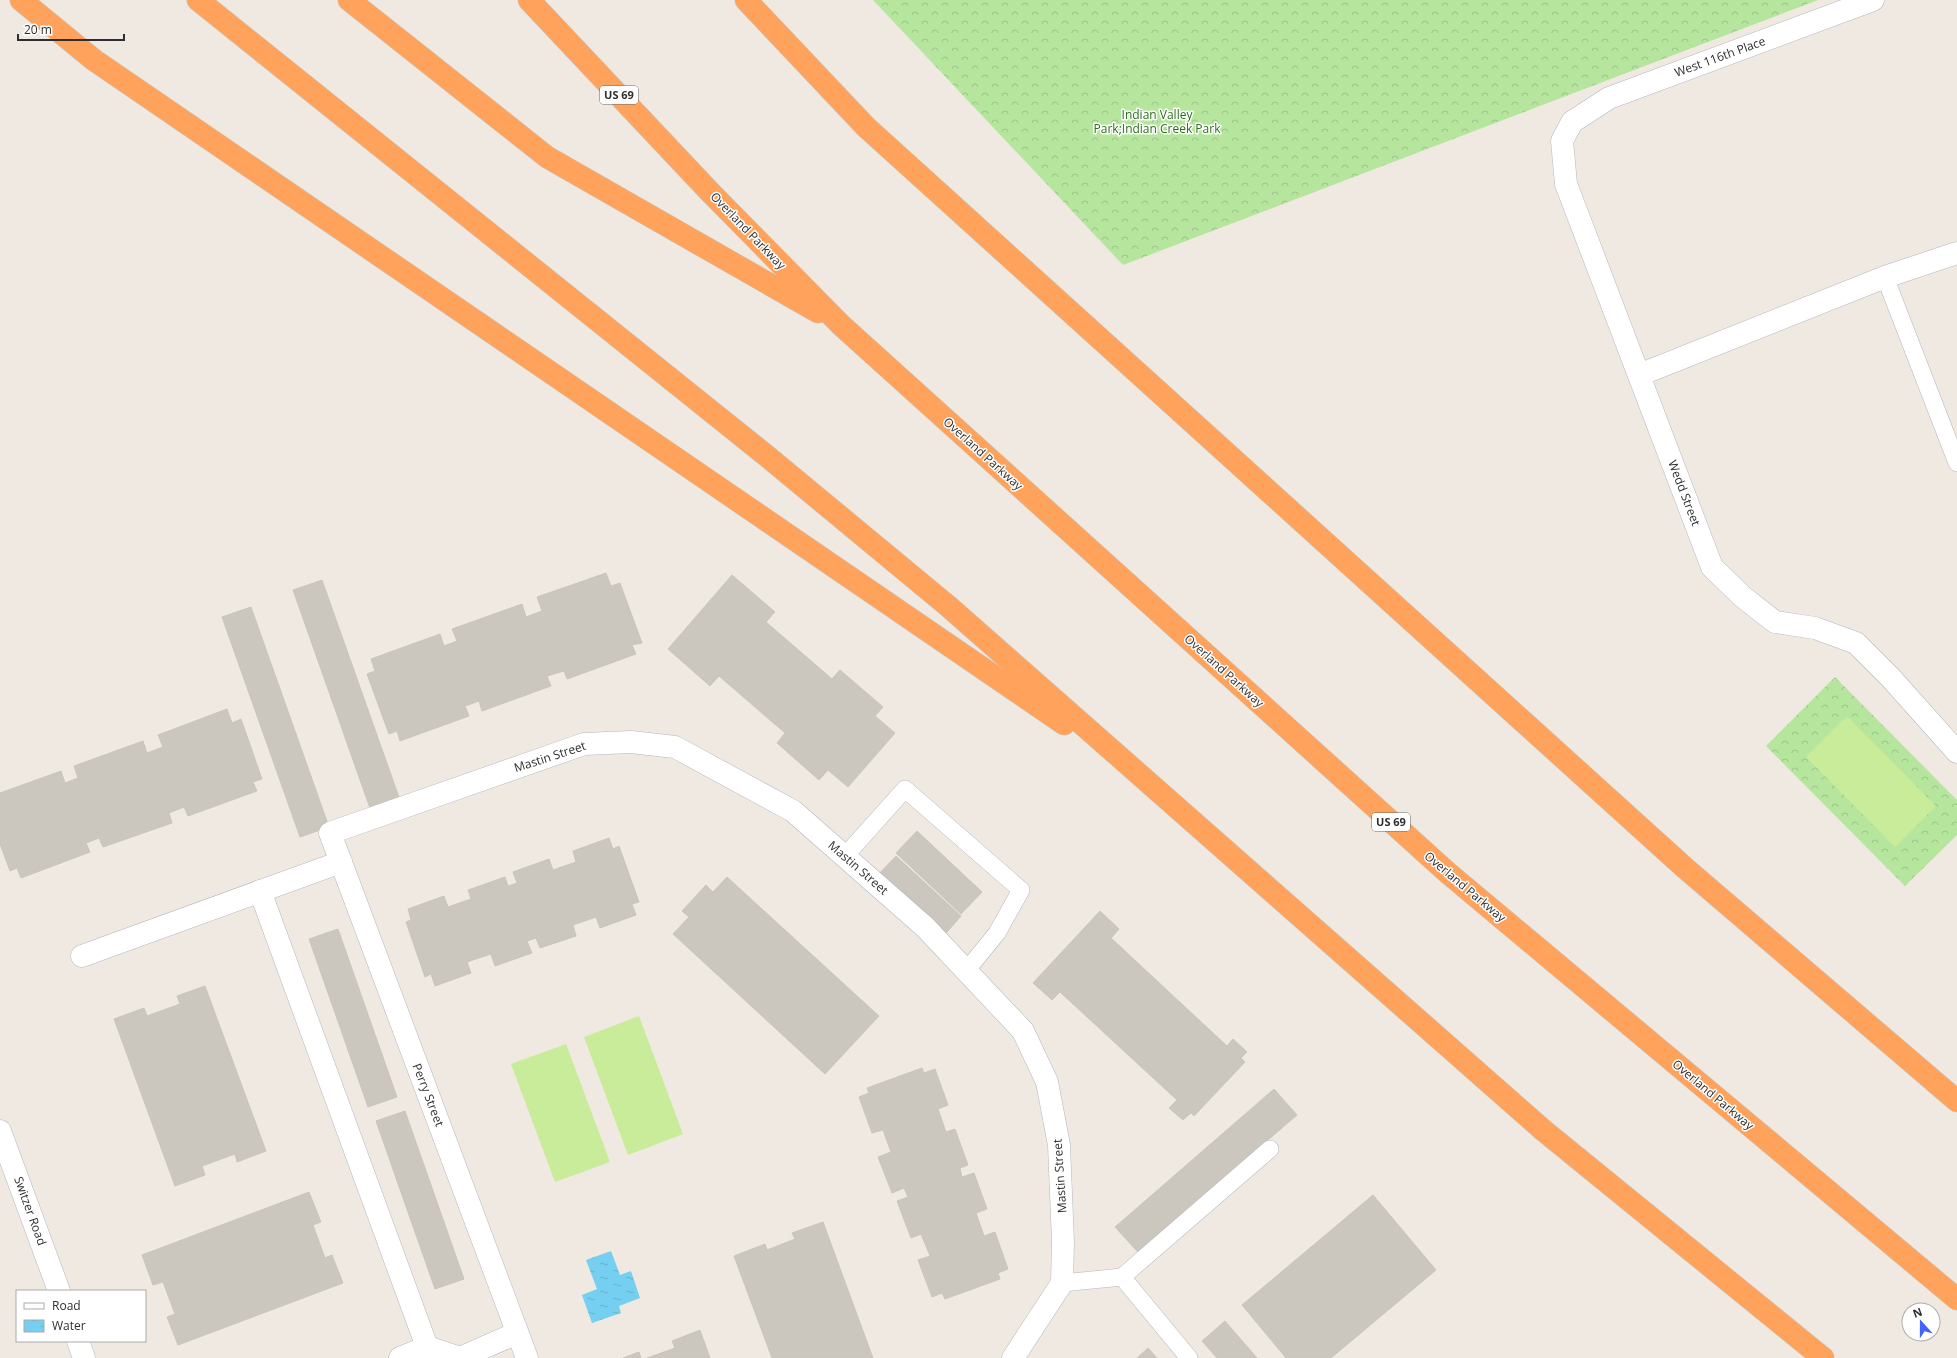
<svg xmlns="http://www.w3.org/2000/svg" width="1957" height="1358" font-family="'Open Sans',sans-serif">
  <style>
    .forest { fill: url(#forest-crowns) }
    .pitch { fill: #c9ec9a }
    .water { fill: url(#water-ripples) }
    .building { fill: #cbc7bf; stroke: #cbc5ba }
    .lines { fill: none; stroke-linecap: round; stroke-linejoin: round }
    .lane-casing { stroke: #b4b7c1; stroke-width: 18 }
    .street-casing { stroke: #b4b7c1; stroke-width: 23 }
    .secondary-casing { stroke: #b4b7c1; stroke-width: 23 }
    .highway-casing { stroke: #c9c9c9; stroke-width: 23 }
    .lane { stroke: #fff; stroke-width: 17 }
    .street { stroke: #fff; stroke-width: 22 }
    .secondary { stroke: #fff; stroke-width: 22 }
    .highway { stroke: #ffa35c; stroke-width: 22 }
    .labels { text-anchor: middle; stroke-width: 3; stroke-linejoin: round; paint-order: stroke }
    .shield { fill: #fff; stroke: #6d6d6d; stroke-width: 1 }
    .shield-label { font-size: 11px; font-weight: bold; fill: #2e2e2e }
    .street-label { font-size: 12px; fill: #2e2e2e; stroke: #fff }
    .park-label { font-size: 12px; fill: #2c6e1b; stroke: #fff }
  </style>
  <defs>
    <pattern id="forest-crowns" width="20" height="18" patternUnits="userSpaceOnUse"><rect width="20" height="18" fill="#b6e59e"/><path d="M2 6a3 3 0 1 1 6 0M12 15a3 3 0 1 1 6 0" fill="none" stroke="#9dc588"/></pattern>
    <pattern id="water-ripples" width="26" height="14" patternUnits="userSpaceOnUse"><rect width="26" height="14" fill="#75cff0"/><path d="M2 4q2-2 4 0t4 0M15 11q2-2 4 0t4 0" fill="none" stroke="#66b2ce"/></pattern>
  </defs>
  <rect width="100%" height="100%" fill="#efe9e1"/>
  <!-- forest -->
  <g class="forest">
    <polygon points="873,0 1818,0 1123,265"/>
    <polygon points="1835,677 1957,800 1957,835 1905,886 1766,746"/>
  </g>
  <!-- pitch -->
  <g class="pitch">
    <polygon points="1847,716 1936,806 1895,847 1806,757"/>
    <polygon points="639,1016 683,1134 628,1155 584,1037"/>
    <polygon points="566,1044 610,1162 555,1182 511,1064"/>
  </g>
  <!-- water -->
  <polygon class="water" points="611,1251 620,1275 631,1271 640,1298 619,1306 621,1313 592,1323 582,1295 597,1289 586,1260"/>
  <!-- building -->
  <g class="building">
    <polygon points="606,573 611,586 620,583 642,643 632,645 636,654 567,679 564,671 547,676 551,686 482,711 479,701 465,706 469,716 400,741 397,731 389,734 367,674 375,671 371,659 440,634 444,646 457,641 452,629 522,604 526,617 542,611 537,597"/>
    <polygon points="732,575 775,612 766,622 832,679 840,670 883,707 875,716 895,733 848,787 828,770 819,780 777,743 785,733 719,676 710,686 668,649"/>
    <polygon points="322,580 400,800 371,811 293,590"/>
    <polygon points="251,607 329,827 300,837 222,617"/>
    <polygon points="227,709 232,723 241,719 262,779 253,782 257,791 188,816 184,807 169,813 172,823 103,847 99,838 86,843 90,852 21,878 17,868 10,871 0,844 0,793 61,771 65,783 78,778 74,766 143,741 147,753 163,747 158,735"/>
    <polygon points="917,831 982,892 961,914 896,853"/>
    <polygon points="609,838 613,849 619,846 639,902 632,904 636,915 600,928 596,917 573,925 576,936 540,948 536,938 527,941 532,953 495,966 491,954 467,962 471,973 435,986 431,974 425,977 406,922 411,920 408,909 444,896 448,907 471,899 468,890 505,877 508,886 517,883 513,872 549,859 553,870 576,862 573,851"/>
    <polygon points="896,856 961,916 941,939 875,878"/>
    <polygon points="727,877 879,1016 825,1074 673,934 689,917 682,911 706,885 713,892"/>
    <polygon points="1100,911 1119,929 1111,938 1227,1046 1233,1039 1247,1052 1241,1058 1245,1062 1194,1116 1191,1113 1183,1120 1169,1108 1177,1100 1060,992 1052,1000 1033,983"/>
    <polygon points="338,929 397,1097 368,1107 309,939"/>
    <polygon points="205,986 266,1151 237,1162 235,1154 202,1166 205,1175 175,1186 114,1019 144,1008 147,1016 180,1004 177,996"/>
    <polygon points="922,1068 924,1073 935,1069 948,1105 938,1109 946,1132 955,1129 968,1165 960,1168 962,1177 974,1173 987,1209 976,1213 984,1236 995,1232 1008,1269 998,1273 1000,1279 945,1299 942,1293 932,1297 918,1260 930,1256 921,1234 911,1238 897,1201 908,1197 904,1188 892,1193 878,1157 891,1152 883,1130 872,1133 859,1097 869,1093 867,1088"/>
    <polygon points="1274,1089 1297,1115 1138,1252 1115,1227"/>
    <polygon points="405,1111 464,1279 435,1289 376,1121"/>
    <polygon points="309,1192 321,1222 313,1225 325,1258 332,1255 343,1283 178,1345 167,1317 175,1314 163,1282 153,1285 142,1255"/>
    <polygon points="1373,1195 1436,1270 1331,1358 1286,1358 1242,1305"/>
    <polygon points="823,1222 873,1358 772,1358 734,1256 765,1244 767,1250 795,1239 792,1233"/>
    <polygon points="1225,1321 1257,1358 1217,1358 1202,1341"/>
    <polygon points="700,1330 710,1358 647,1358 675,1348 672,1341"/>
    <polygon points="1148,1348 1157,1358 1137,1358"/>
    <polygon points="639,1352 641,1358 623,1358"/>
  </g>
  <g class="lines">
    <!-- lane casing -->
    <g class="lane-casing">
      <g id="lane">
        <polyline points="1885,277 1957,463"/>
        <polyline points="845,856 905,789 1021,890 997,933 966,971"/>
        <polyline points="1122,1277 1189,1358"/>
        <polyline points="1062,1283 1122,1277 1270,1149"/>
      </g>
    </g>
    <!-- street casing -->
    <g class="street-casing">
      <g id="street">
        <polyline points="1873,0 1609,98 1572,122 1562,141 1566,184 1712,567 1743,597 1775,622 1815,628 1856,643 1890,677 1957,752"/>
        <polyline points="1639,375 1885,277 1957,253"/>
        <polyline points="260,891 427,1347"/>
        <polyline points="82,956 341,862"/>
        <polyline points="400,1358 427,1347 460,1358 517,1333"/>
        <polyline points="527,1358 330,833 584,744 631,742 675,747 793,811 925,927 1023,1031 1047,1082 1059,1145 1063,1242 1062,1283 1013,1358"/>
      </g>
    </g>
    <!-- secondary casing -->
    <g class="secondary-casing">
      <g id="secondary">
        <polyline points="0,1131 59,1291"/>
        <polyline points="78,1341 84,1358"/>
      </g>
    </g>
    <!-- highway casing -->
    <g class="highway-casing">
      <g id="highway">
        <polyline points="21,0 94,60 1064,724"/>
        <polyline points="198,0 768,457 948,606 1543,1130 1823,1358"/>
        <polyline points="349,0 547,157 818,312"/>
        <polyline points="529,0 709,191 841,325 1448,873 1957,1299"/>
        <polyline points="746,0 866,127 1685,868 1957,1101"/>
      </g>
    </g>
    <!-- lane -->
    <use href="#lane" class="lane"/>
    <!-- street -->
    <use href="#street" class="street"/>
    <!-- secondary -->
    <use href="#secondary" class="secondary"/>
    <!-- highway -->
    <use href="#highway" class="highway"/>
  </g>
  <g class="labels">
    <!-- shield labels -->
    <g class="shield">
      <rect x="600" y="86" width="38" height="18" rx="3"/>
      <rect x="1372" y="813" width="38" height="18" rx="3"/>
    </g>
    <g class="shield-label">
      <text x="619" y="99">US 69</text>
      <text x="1391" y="826">US 69</text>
    </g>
    <!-- street labels -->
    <g class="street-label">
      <text transform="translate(1720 57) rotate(-20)" y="4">West 116th Place</text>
      <text transform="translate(748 231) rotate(46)" y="4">Overland Parkway</text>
      <text transform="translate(983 454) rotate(42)" y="4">Overland Parkway</text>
      <text transform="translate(1684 493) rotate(69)" y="4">Wedd Street</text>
      <text transform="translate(1224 671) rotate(42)" y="4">Overland Parkway</text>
      <text transform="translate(550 757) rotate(-18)" y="4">Mastin Street</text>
      <text transform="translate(858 868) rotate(41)" y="4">Mastin Street</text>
      <text transform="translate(1465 887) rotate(40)" y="4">Overland Parkway</text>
      <text transform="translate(428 1095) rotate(69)" y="4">Perry Street</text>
      <text transform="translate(1713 1095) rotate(40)" y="4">Overland Parkway</text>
      <text transform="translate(1060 1176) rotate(-94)" y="4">Mastin Street</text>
      <text transform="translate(30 1211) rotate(70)" y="4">Switzer Road</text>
    </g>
    <!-- park labels -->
    <g class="park-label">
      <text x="1157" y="119">Indian Valley<tspan x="1157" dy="14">Park;Indian Creek Park</tspan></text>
    </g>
  </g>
  <!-- legend -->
  <rect x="16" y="1290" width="130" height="52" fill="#ffffff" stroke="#ababab"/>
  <rect x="24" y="1303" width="20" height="6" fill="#ffffff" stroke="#ababab"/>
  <text x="52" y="1310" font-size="12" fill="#2e2e2e">Road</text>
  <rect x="24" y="1320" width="20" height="12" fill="url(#water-ripples)" stroke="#ababab"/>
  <text x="52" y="1330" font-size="12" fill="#2e2e2e">Water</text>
  <!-- north arrow -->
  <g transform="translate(1921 1322) rotate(339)"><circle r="19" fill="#ffffff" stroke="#ababab"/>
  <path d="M0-3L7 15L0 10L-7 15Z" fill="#4264fb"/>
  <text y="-6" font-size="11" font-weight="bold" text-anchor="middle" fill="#2e2e2e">N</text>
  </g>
  <!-- scale -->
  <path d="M18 34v6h106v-6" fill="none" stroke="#2e2e2e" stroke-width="2"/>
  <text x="24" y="34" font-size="12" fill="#2e2e2e" stroke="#ffffff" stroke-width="3" paint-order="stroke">20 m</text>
</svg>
